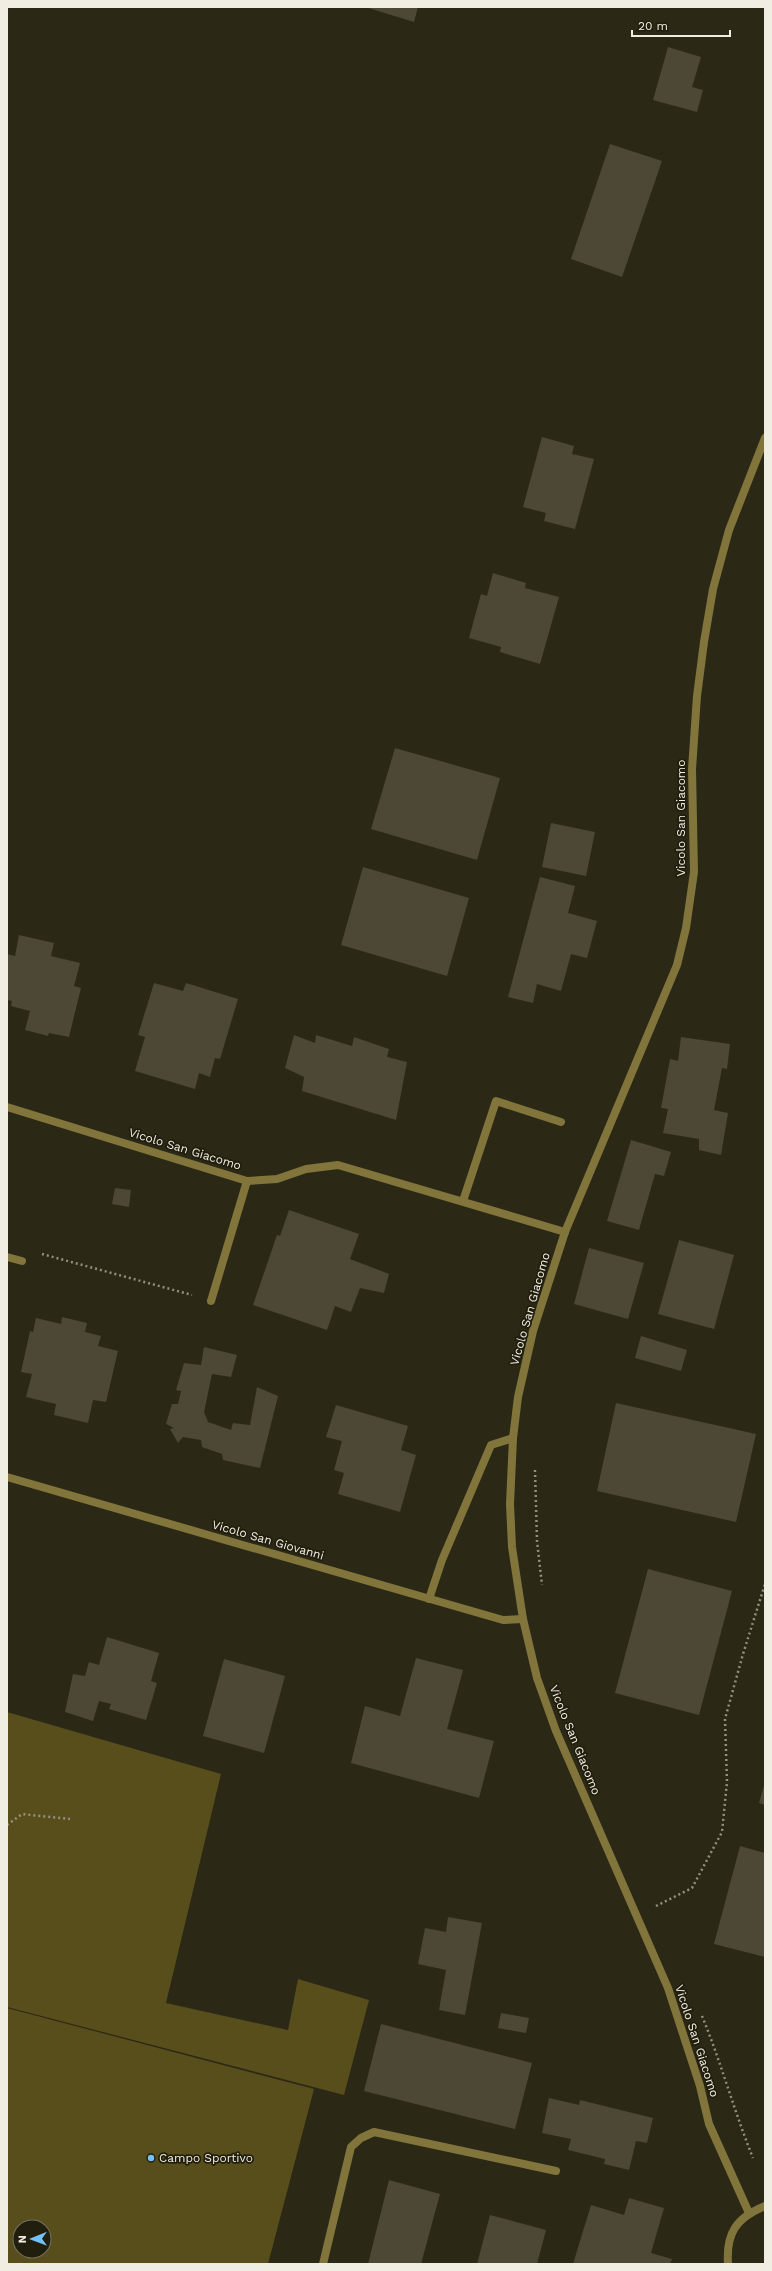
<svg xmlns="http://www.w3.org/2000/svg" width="772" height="2271" font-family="'Work Sans',sans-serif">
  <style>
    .green { fill: #574e1c; fill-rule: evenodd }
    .building { fill: #4c4835 }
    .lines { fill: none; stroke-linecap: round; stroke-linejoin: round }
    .path { stroke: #939082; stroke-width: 2.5; stroke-dasharray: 2 3; stroke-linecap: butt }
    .service { stroke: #81753b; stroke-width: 8 }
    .minor { stroke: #81753b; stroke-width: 8 }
    .poi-dot { fill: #73c1f6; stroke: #221e0d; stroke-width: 1.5 }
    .labels { text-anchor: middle; stroke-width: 3.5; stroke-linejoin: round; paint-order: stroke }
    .street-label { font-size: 12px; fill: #f0eee3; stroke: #221e0d }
    .poi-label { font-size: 12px; fill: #f0eee3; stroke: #221e0d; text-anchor: start }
  </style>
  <rect width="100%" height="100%" fill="#2b2816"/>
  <!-- green -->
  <g class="green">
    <polygon points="7,1712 221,1774 166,2003 288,2030 298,1979 369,2000 344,2095 7,2007"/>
    <path d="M7,2008L314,2089L268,2264H7ZM20,2227H44V2251H20Z"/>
  </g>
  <!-- building -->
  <g class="building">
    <polygon points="365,7 418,7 414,22"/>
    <polygon points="668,47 701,57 692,87 703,90 697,112 653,100"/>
    <polygon points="610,144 662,161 622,277 571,259"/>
    <polygon points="542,437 574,446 572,454 594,459 575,529 544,521 546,513 523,507"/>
    <polygon points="493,573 526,583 525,588 559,597 540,664 500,652 501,647 469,638 481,594 487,596"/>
    <polygon points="395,748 500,778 477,860 371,829"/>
    <polygon points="551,823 595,832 586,876 542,867"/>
    <polygon points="363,867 469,898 447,976 341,945"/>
    <polygon points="540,877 575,886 568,913 597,921 587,958 571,954 561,991 537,984 533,1003 508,997"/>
    <polygon points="19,935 54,943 51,956 80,963 74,986 81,988 69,1037 49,1033 48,1036 25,1030 30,1011 11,1006 12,1001 7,1000 7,954 15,956"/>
    <polygon points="154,983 183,991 186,983 238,999 220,1059 215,1058 210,1077 199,1073 195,1089 135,1071 145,1037 138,1035"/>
    <polygon points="294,1035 315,1043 316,1035 352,1046 354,1037 389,1049 387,1057 407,1062 396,1120 302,1091 304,1077 285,1068"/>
    <polygon points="681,1037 730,1044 727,1069 722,1068 714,1110 728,1113 721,1155 699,1150 699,1139 663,1133 668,1109 661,1108 670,1059 678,1061"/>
    <polygon points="631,1140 671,1152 664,1176 655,1174 639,1230 607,1221"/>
    <polygon points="115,1188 131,1190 129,1207 112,1204"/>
    <polygon points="289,1210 359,1234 350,1259 389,1274 384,1293 360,1288 351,1312 335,1306 327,1330 253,1305 277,1235 280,1236"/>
    <polygon points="679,1240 734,1255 714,1329 658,1314"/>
    <polygon points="589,1248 644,1263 628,1319 574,1304"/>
    <polygon points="62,1317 87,1323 85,1332 101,1336 98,1346 118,1351 106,1402 93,1400 88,1423 54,1415 56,1404 26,1397 32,1374 21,1372 30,1331 33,1332 36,1318 61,1324"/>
    <polygon points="641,1336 687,1350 681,1371 635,1358"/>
    <polygon points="204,1347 237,1355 231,1377 212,1374 204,1412 208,1422 231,1430 233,1423 250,1425 257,1387 278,1396 260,1468 223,1460 222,1454 202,1447 201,1440 183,1437 178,1443 170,1429 174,1428 166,1424 172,1404 178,1404 181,1391 176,1390 184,1363 201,1365"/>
    <polygon points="616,1403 756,1434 736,1522 597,1491"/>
    <polygon points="336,1405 408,1426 401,1450 416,1455 400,1512 338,1494 344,1473 334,1470 342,1441 326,1437"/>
    <polygon points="648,1569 732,1591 699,1715 615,1693"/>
    <polygon points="107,1637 159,1653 151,1681 157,1683 146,1720 109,1709 111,1704 99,1701 93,1721 65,1712 73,1674 85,1676 89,1662 99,1665"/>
    <polygon points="416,1658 463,1670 447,1729 494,1741 479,1798 351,1763 365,1706 400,1716"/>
    <polygon points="224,1659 285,1676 264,1753 203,1736"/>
    <polygon points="765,1782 765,1805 759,1803"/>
    <polygon points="740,1846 765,1853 765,1957 714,1944"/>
    <polygon points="448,1917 482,1923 465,2015 439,2010 446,1970 418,1964 425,1928 446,1932"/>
    <polygon points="501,2013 529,2018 526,2033 498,2028"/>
    <polygon points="381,2024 532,2063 515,2129 364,2091"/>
    <polygon points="549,2098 579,2105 580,2100 653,2118 647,2143 636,2141 629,2170 604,2164 605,2159 568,2150 571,2139 542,2133"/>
    <polygon points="389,2180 440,2194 421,2264 368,2264"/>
    <polygon points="629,2198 664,2208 651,2253 672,2259 670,2264 573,2264 591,2205 624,2215"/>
    <polygon points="490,2215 546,2230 537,2264 477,2264"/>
  </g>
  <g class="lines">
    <!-- path -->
    <g class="path">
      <polyline points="42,1254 192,1295"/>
      <polyline points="535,1470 537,1541 542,1585"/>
      <polyline points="7,1825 22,1814 70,1819"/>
      <polyline points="656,1906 692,1888 722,1832 727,1782 725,1719 743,1654 765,1584"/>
      <path d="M702,2016C721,2062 734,2111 753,2158"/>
    </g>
    <!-- service -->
    <g class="service">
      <polyline points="463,1201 496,1101 561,1122"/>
      <polyline points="429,1599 442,1560 491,1445 513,1438"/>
    </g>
    <!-- minor -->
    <g class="minor">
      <polyline points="7,1107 247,1181 277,1179 306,1169 338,1165 565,1232"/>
      <polyline points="7,1257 22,1261"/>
      <polyline points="211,1301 247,1181"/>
      <polyline points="7,1477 503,1620 523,1619"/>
      <polyline points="749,2213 709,2124 700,2086 668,1988 556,1731 537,1678 523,1619 512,1547 510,1504 513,1438 518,1397 533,1331 565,1232 677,965 686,928 694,872 692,769 697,696 704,642 713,589 729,530 765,438"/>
      <polyline points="323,2264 351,2147 361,2138 374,2132 556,2171"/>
      <path d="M728,2264C726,2233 736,2218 765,2206"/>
    </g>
  </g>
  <!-- markers -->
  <circle class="poi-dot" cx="151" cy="2158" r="4"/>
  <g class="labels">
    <!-- street labels -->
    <g class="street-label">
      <text transform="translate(681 818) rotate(-90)" y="4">Vicolo San Giacomo</text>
      <text transform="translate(185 1149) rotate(17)" y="4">Vicolo San Giacomo</text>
      <text transform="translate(530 1309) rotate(-74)" y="4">Vicolo San Giacomo</text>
      <text transform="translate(268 1540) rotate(16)" y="4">Vicolo San Giovanni</text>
      <text transform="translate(575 1740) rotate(68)" y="4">Vicolo San Giacomo</text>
      <text transform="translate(697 2041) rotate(72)" y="4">Vicolo San Giacomo</text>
    </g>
    <!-- poi labels -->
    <g class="poi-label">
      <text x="159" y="2162">Campo Sportivo</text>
    </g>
  </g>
  <!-- border -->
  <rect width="772" height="2271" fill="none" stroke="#f0eee3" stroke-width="16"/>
  <!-- north arrow -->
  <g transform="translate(32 2239) rotate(269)"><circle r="19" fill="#221e0d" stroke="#747163"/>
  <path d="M0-3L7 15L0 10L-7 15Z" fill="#73c1f6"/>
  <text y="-6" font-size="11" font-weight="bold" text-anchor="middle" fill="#f0eee3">N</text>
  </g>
  <!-- scale -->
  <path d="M632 30v6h98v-6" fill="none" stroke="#f0eee3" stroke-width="2"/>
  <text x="638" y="30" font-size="12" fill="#f0eee3" stroke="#221e0d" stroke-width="3" paint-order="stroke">20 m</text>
</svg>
